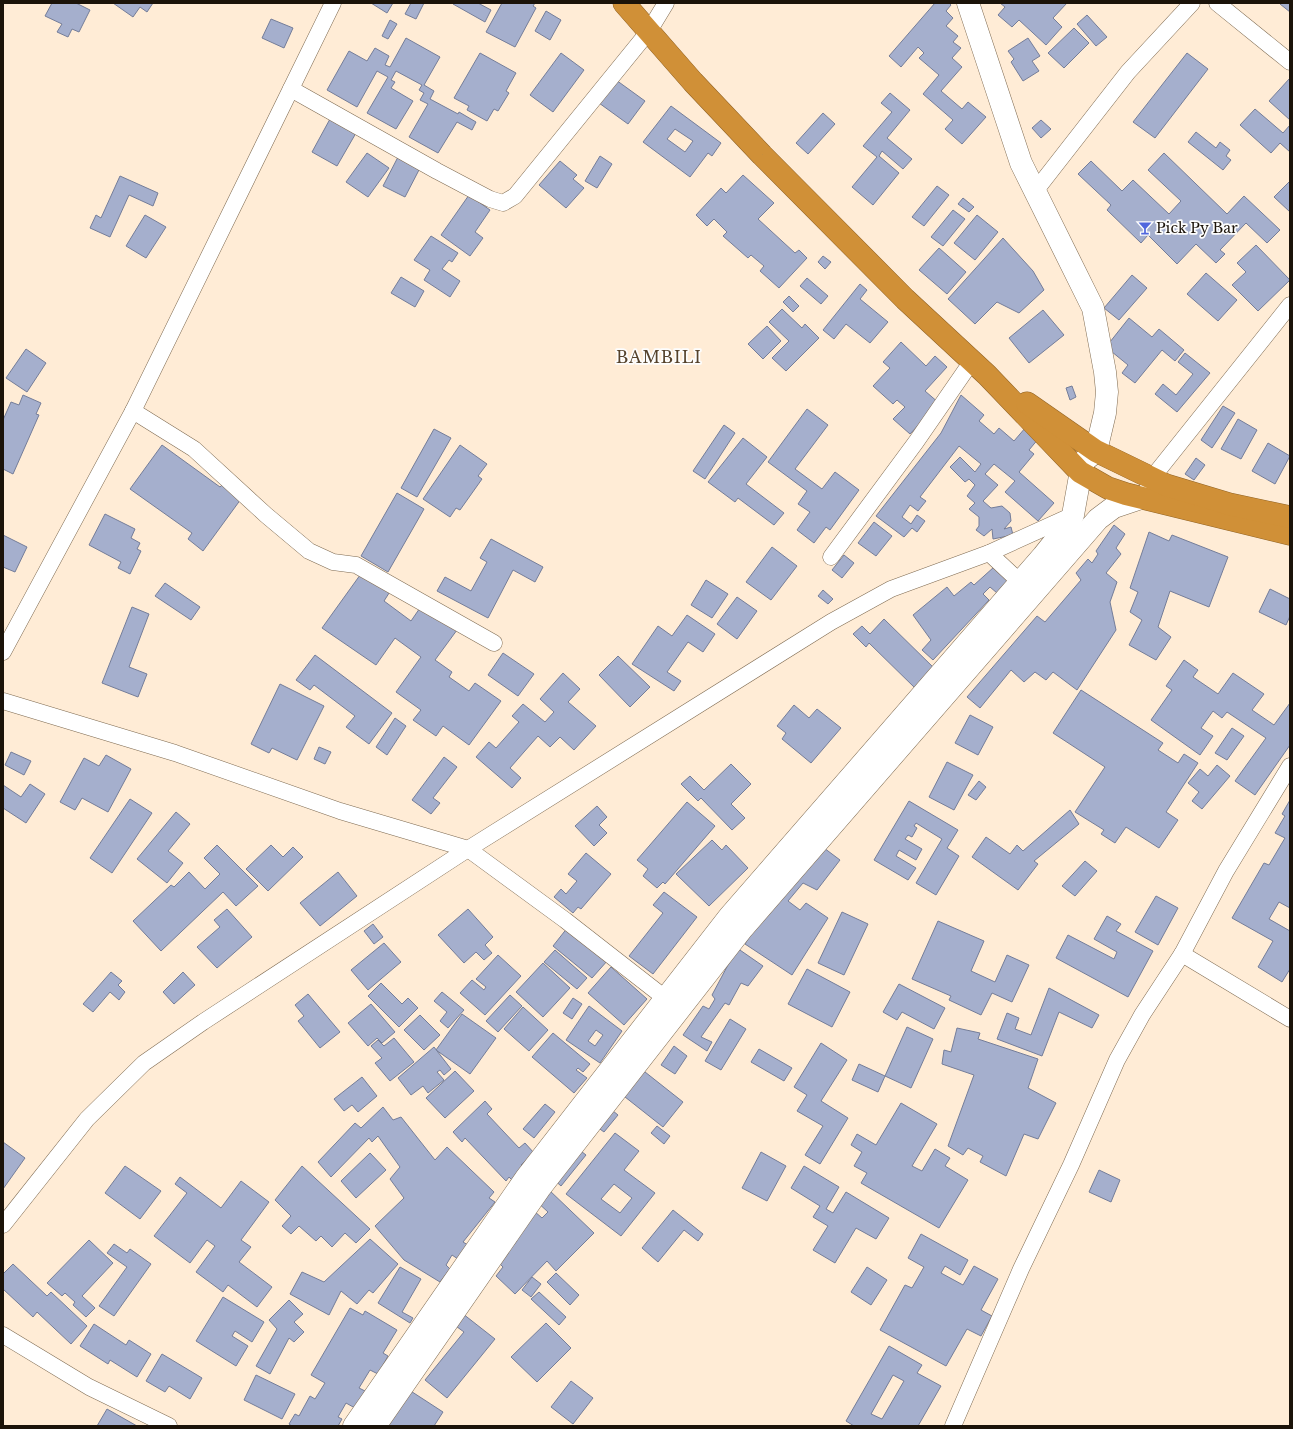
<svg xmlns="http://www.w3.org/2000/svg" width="1293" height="1429" font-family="'Libre Baskerville',serif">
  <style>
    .building { fill: #a5afcd; stroke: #747d99; fill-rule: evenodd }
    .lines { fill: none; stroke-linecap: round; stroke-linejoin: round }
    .street-casing { stroke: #7f6b52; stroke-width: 17 }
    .secondary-casing { stroke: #7f6b52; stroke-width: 23 }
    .highway-casing { stroke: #916427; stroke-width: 23 }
    .street { stroke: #fff; stroke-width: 16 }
    .secondary { stroke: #fff; stroke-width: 22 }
    .highway { stroke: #d09037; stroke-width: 22 }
    .labels { text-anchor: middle; stroke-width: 3.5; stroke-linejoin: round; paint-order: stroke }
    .poi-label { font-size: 14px; fill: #1b1309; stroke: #fdfdfd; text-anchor: start }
    .quarter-label { font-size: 16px; letter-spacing: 1px; fill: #55422b; stroke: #fdfdfd }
  </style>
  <rect width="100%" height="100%" fill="#ffecd6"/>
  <!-- building -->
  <g class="building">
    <polygon points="52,3 76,3 90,10 79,32 72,29 68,37 57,32 62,24 45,16"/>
    <polygon points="113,3 153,3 147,12 140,7 133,17"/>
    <polygon points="371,3 393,3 387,13"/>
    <polygon points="411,3 424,3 416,19 405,14"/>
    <polygon points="454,3 478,3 491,10 485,22 453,4"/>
    <polygon points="502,3 535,3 533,6 536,8 515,47 486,32"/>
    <polygon points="935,3 949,3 951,5 946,11 953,18 946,26 958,36 953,42 961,48 952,58 962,67 941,91 962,109 968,102 986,117 962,144 945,129 953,120 923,94 939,75 919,58 924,53 918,47 901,67 889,56"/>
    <polygon points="1000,3 1067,3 1053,18 1062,27 1046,45 1019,20 1012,27 998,15 1005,7"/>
    <polygon points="1281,3 1290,3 1290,12 1280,4"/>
    <polygon points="546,11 561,20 550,40 535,31"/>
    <polygon points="1087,15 1107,37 1096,46 1077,24"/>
    <polygon points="271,19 293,28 284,48 262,38"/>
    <polygon points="390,20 397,24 388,39 382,36"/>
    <polygon points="1074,28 1089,43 1064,68 1048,53"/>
    <polygon points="406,38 440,57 424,85 434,91 430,99 458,114 459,112 476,122 472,130 457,122 438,153 409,137 428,104 420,100 424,93 419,90 422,85 396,71 391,80 395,82 391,88 413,101 396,129 367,113 388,77 377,71 357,107 327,90 349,51 367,61 375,48 389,56 385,65 390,67"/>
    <polygon points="1028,38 1040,56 1032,61 1039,71 1023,81 1011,62 1014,59 1008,51"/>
    <polygon points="480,53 516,73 506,91 509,93 498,111 494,109 487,121 467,110 469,106 454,98"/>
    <polygon points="561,53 584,70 553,112 530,95"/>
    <polygon points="1187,53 1208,69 1155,138 1133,122"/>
    <polygon points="1290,78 1290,120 1269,101"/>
    <polygon points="616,80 645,101 628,124 599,103"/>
    <polygon points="890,93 910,110 887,138 912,159 903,169 882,151 879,156 899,173 873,205 852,187 877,157 863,146 892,112 881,103"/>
    <path d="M671,106L721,143L712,156L708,153L690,177L643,142ZM675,129L693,141L685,152L667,139Z"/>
    <polygon points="1255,109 1283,133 1290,125 1290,152 1280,143 1271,153 1240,125"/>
    <polygon points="823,113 835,124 808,154 796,143"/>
    <polygon points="330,119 356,133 337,166 312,152"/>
    <polygon points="1041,120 1051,129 1041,138 1032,128"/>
    <polygon points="1196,132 1216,148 1220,142 1230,150 1226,156 1231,160 1223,170 1188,142"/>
    <polygon points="367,153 389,168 368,197 346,182"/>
    <polygon points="1164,153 1227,214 1244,196 1280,230 1267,243 1246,223 1220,250 1225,254 1216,263 1196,244 1177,264 1148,235 1141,243 1107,210 1111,205 1078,174 1091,161 1122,191 1133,180 1169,214 1181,201 1148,170"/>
    <polygon points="600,156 612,164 597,188 585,181"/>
    <polygon points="398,157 420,168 405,197 383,186"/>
    <polygon points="560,161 577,175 573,179 584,188 566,208 539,185"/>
    <polygon points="743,175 774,203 758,219 795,253 799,250 807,258 779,288 760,271 764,266 751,255 748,258 723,236 727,232 714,219 707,226 696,215 721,188 726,193"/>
    <polygon points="120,176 158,193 153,206 129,195 110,237 90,228 96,215 101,218"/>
    <polygon points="1290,181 1290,212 1274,197"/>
    <polygon points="937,186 949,195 924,226 912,217"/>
    <polygon points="469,195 490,210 475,232 483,238 470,256 441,235"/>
    <polygon points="963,198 974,207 969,212 958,204"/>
    <polygon points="953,210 965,219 943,246 931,237"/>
    <polygon points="145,215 166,227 146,258 126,246"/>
    <polygon points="977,215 998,232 975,260 954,243"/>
    <polygon points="431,236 458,253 452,262 449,260 442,269 460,281 450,297 424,280 430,270 414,260"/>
    <polygon points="1003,238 1033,271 1044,290 1019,313 997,302 975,324 948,299"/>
    <polygon points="1256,245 1290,280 1258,311 1232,285 1246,272 1237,263"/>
    <polygon points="939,248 966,272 947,294 919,270"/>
    <polygon points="823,256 831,262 825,269 818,262"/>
    <polygon points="1206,273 1237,300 1218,321 1187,294"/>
    <polygon points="1132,275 1147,288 1119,320 1104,308"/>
    <polygon points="401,277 424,291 415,307 391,293"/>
    <polygon points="807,278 828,296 821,304 800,286"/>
    <polygon points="860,284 867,290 860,299 888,322 870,343 846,324 834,339 823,330"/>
    <polygon points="789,296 799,306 793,312 783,302"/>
    <polygon points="782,309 802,328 805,324 819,338 786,371 772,358 789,341 769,322"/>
    <polygon points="1043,310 1064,335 1029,363 1009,338"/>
    <polygon points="1129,318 1152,337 1159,329 1184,350 1175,361 1162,350 1135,383 1122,373 1128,365 1106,347"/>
    <polygon points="767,326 781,341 763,359 748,344"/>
    <polygon points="901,342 926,366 935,356 947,367 925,391 939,403 910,434 893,419 905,407 897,400 893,404 873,386 890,368 883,362"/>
    <polygon points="26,349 46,363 27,392 6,378"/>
    <polygon points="1185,353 1210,373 1177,412 1155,394 1163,384 1176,395 1193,374 1178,362"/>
    <polygon points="1072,386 1076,397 1070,400 1066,388"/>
    <polygon points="23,395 41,403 36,414 39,415 13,474 3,469 3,420 11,402 19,405"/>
    <polygon points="961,395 984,415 979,421 994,434 999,428 1014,441 1026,427 1039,438 1029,450 1034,454 1019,472 1054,503 1038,521 1005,492 1015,481 994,464 985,474 998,485 983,501 991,508 1002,506 1010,513 1011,521 1004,529 1011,527 1013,535 993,539 992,529 984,536 976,530 979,526 979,517 969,509 975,503 967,496 975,485 969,479 965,482 950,467 960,457 975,472 981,464 959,446 920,497 926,501 918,511 910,505 902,517 911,524 917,515 925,521 917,532 912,528 904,537 876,516 941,433"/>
    <polygon points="1223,406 1235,413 1212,448 1201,440"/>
    <polygon points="807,409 828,425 795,469 822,489 835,472 859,490 830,530 826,527 814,543 797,530 810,512 798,504 807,491 768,462"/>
    <polygon points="1238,419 1257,430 1241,459 1221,449"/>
    <polygon points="724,425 735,433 705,479 693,471"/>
    <polygon points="434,429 451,438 417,497 401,488"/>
    <polygon points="743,438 767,457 746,484 784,513 774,525 738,498 735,502 708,482"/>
    <polygon points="1268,443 1290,456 1275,484 1252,471"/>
    <polygon points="162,445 220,487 222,485 241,499 203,551 188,539 192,533 130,489"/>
    <polygon points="460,445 487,464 478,476 482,479 460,510 456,508 450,517 423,499"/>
    <polygon points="1196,458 1205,465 1194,480 1185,474"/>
    <polygon points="397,493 424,509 388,572 361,556"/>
    <polygon points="105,514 135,529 131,538 140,543 137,549 141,551 130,574 118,568 121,562 89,545"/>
    <polygon points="874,522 892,536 876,556 858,543"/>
    <polygon points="1114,525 1125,534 1116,548 1121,554 1106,573 1117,582 1110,602 1116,630 1077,690 1053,672 1046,680 1035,672 1024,682 1011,670 980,708 967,697 1037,616 1045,622 1081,580 1076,573 1088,559 1092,563 1098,554 1096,551"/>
    <polygon points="1149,532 1169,541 1172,535 1228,557 1209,607 1170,591 1158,627 1171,637 1156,660 1129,645 1142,620 1130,612 1138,592 1130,588"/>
    <polygon points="3,535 27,547 15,572 3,567"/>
    <polygon points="491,539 543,567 535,582 513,570 488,618 437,591 445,577 471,591 487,562 480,558"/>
    <polygon points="772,547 797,566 771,600 746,582"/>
    <polygon points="844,555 854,563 842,578 832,570"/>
    <polygon points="994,567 1009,580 997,593 990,587 983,594 989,600 933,660 922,650 931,640 913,615 947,587 954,596 971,582 974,585"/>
    <polygon points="363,571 391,590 384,601 411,621 422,605 457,630 435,660 452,672 449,677 469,691 475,683 501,701 469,745 443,726 436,736 413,720 421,710 396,692 421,657 395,638 376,665 322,628"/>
    <polygon points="706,580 728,594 712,618 691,605"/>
    <polygon points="165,583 200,607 191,620 155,596"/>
    <polygon points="1270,589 1290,599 1290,616 1286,625 1259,612"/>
    <polygon points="823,590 833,599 828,604 818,596"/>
    <polygon points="737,597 757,611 737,639 717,624"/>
    <polygon points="132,607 149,614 129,667 147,674 138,697 102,683"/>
    <polygon points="687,615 715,634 703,652 688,642 667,672 681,681 674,691 632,664 658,626 672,636"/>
    <polygon points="884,619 935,669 916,689 869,643 866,647 853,634 862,626 870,634"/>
    <polygon points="503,653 534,674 518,696 488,675"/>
    <polygon points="315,655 392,713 369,744 346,727 355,716 314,685 310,690 296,680"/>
    <polygon points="618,656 650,687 630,707 599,675"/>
    <polygon points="1184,660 1198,670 1193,677 1218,694 1233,673 1264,694 1252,710 1274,725 1290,703 1290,745 1255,795 1235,781 1266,738 1227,712 1222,718 1213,711 1201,728 1213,736 1200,755 1151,720 1172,690 1166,686"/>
    <polygon points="563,673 580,689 568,702 596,726 574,750 560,737 550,747 538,736 510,768 521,778 512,788 476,757 489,742 496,748 519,722 512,716 523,704 545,722 554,712 540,699"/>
    <polygon points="280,684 324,706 297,760 272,748 269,753 251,744"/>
    <polygon points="1081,690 1163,743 1158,750 1178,763 1184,754 1198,763 1166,812 1178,820 1159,848 1126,827 1115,843 1101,834 1104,830 1075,812 1105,767 1053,733"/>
    <polygon points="794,705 809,718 817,709 841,728 811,763 782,739 786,733 777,726"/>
    <polygon points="970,715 993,727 978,755 955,743"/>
    <polygon points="395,718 406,726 387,755 376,747"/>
    <polygon points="1232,728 1244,736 1227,760 1215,753"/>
    <polygon points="319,747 331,752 325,764 314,759"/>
    <polygon points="11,752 31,761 24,775 5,765"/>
    <polygon points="106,755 131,769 108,812 82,798 75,810 60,802 84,758 99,766"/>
    <polygon points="444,757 457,767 433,798 440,803 431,814 412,800"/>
    <polygon points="947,762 973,775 954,810 929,797"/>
    <polygon points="731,764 751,784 731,804 745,818 732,830 701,798 698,801 681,784 690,776 704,790"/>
    <polygon points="1217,765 1230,776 1202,809 1192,801 1199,792 1188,783 1200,769 1208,776"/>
    <polygon points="979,781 986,787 976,800 968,795"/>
    <polygon points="30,784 45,794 26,823 3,808 3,785 21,797"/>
    <polygon points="130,799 152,813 112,873 90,858"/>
    <polygon points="1290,800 1290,908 1279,902 1269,919 1290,931 1290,969 1282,982 1258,967 1273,941 1232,918 1264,863 1269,865 1285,838 1275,833 1285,816 1282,814"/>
    <polygon points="909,801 958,830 947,848 959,856 936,895 916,883 942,839 916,823 914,826 917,828 912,837 908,835 905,839 922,849 916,860 899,850 896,856 916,868 908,880 874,860"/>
    <polygon points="687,802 715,826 665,884 663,882 657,888 643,876 648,869 637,860"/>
    <polygon points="597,806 607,817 599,825 607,833 594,846 575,826"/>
    <polygon points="1070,810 1079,824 1034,861 1038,864 1018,890 972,857 986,837 1010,854 1017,845 1023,851"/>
    <polygon points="176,812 190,824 168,851 183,863 167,883 137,859"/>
    <polygon points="712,840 722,850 726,845 748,868 709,906 676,874"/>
    <polygon points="217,845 258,886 236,906 223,892 161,951 133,921 171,885 174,887 189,872 205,889 220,874 204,858"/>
    <polygon points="271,845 283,857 293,847 303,857 268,891 246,869"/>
    <polygon points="820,845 840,860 817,890 803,883 788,901 800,910 806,903 828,918 792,975 745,944 775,894"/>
    <polygon points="586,853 611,874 581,909 578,907 573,913 554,897 561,889 566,894 577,881 568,874"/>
    <polygon points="1085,861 1097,871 1075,896 1062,886"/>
    <polygon points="338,872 357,896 320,926 300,903"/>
    <polygon points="664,892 697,917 653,974 629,956 663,913 653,905"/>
    <polygon points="1156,896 1178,908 1158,945 1135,932"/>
    <polygon points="227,909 252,937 217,968 197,947 220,927 214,920"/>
    <polygon points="468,909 493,937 485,945 492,953 484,960 476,952 464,963 438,935"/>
    <polygon points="842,912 868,924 844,975 818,963"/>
    <polygon points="1107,916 1121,924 1116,931 1153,951 1128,997 1056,958 1068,935 1114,959 1117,952 1094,939"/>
    <polygon points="938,921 984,941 971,971 995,982 1007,955 1029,965 1012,1002 992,993 981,1015 949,1000 951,996 912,979"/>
    <polygon points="373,924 383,937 374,944 364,931"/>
    <polygon points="568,927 608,960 592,978 553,946"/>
    <polygon points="384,943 401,962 368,990 351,970"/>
    <polygon points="737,948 763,966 748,986 741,983 729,1005 725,1003 701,1037 712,1042 707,1051 683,1035 703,1006 709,1009 715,999 712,995"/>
    <polygon points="555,950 587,978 577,989 544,962"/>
    <polygon points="498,955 521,976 485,1015 460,993 472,980 484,990 486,987 476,979"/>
    <polygon points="543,963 570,988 543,1017 516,992"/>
    <polygon points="611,967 647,999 624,1025 588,993"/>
    <polygon points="807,969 850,992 832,1027 788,1004"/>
    <polygon points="111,972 122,981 118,985 125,992 119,1000 110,992 93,1012 83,1004"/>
    <polygon points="183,972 195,985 174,1004 163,992"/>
    <polygon points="381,983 402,1004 408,998 418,1008 399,1027 368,996"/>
    <polygon points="899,984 945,1008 934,1029 902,1012 897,1020 883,1012"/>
    <polygon points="1049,988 1099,1015 1092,1028 1059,1012 1042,1056 997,1039 1007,1013 1019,1018 1015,1029 1031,1035"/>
    <polygon points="442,992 464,1010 448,1028 440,1021 447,1012 434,1001"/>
    <polygon points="308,994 340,1032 320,1048 298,1021 304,1016 295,1005"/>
    <polygon points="510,995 522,1006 498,1032 486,1021"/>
    <polygon points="573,998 582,1004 572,1019 563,1013"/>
    <polygon points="371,1004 395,1032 382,1043 377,1038 368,1046 348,1023"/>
    <path d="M589,1006L622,1031L600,1063L566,1040ZM596,1030L603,1035L595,1046L588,1041Z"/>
    <polygon points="523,1007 548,1030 529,1051 504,1029"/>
    <polygon points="462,1014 496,1038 470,1074 436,1050"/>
    <polygon points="420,1015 440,1035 424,1050 404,1030"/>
    <polygon points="730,1019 746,1029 721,1070 705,1061"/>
    <polygon points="907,1027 933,1039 911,1088 885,1076"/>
    <polygon points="957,1028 980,1033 978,1039 1038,1059 1028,1088 1056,1103 1038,1139 1024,1134 1006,1176 980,1162 983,1156 968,1148 963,1155 948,1146 974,1075 942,1064 944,1050 951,1052"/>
    <polygon points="553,1033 590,1064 583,1072 578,1068 576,1070 587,1078 574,1093 532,1057"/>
    <polygon points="394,1038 414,1062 390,1081 375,1063 382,1058 371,1046 378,1040 384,1046"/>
    <polygon points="821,1043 847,1060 821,1101 848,1118 820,1164 805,1155 823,1126 797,1111 807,1095 794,1087"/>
    <polygon points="674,1046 687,1056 675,1074 661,1065"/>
    <polygon points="434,1047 451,1069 444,1075 440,1070 437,1072 444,1080 428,1093 423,1086 411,1095 398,1078"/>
    <polygon points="759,1049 792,1068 784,1081 751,1062"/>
    <polygon points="859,1064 885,1076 878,1092 852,1080"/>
    <polygon points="640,1068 683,1102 663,1127 620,1093"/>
    <polygon points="455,1071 474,1091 445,1118 426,1098"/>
    <polygon points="362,1077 377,1096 358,1112 352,1105 344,1111 334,1099"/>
    <polygon points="485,1101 492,1109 487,1114 519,1148 525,1143 534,1153 521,1165 524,1168 512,1180 509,1177 506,1181 465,1138 462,1142 453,1132"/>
    <polygon points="901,1103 937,1124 912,1166 922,1171 935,1149 950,1158 945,1166 968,1180 939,1228 861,1183 867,1173 854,1166 862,1152 851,1145 857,1134 876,1145"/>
    <polygon points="545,1104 555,1112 534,1138 523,1129"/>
    <polygon points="607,1106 618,1115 604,1132 593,1124"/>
    <polygon points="383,1107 393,1120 401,1117 435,1160 447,1147 494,1192 489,1198 495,1202 463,1242 468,1245 458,1259 452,1255 446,1265 450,1269 440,1282 404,1260 375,1226 404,1198 390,1179 400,1167 378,1136 372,1142 369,1138 331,1177 318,1162 355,1123 361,1128"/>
    <polygon points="657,1126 670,1136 664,1144 651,1133"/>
    <path d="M615,1133L639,1151L624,1170L655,1193L621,1236L566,1194ZM614,1184L632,1198L620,1213L601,1199Z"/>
    <polygon points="3,1142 25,1158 3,1189"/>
    <polygon points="577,1148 586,1155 561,1186 552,1178"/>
    <polygon points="761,1152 786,1166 767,1201 742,1188"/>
    <polygon points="370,1153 386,1170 356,1198 341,1181"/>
    <polygon points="125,1166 161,1191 140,1219 105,1193"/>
    <polygon points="302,1166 370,1229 356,1243 345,1233 332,1247 321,1236 316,1241 299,1226 291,1234 282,1226 291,1216 275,1200"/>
    <polygon points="804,1166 839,1187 826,1209 833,1213 846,1192 889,1218 876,1239 856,1228 835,1263 813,1250 828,1226 813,1217 820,1206 791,1188"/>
    <polygon points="1099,1170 1120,1180 1111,1202 1089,1192"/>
    <polygon points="180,1177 221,1208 241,1181 269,1202 241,1240 251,1247 239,1262 272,1287 257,1307 228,1285 223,1292 196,1272 215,1246 207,1240 190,1263 154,1236 187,1193 175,1184"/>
    <polygon points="548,1189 594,1233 556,1271 547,1261 515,1294 496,1276 503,1267 498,1262 517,1241 510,1235 534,1211 542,1218 548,1212 536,1201"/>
    <polygon points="673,1210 703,1234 698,1241 684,1230 658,1262 642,1248"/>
    <polygon points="921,1234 968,1260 960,1275 945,1266 941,1273 963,1285 974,1266 998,1279 981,1310 992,1316 981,1336 967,1329 946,1366 880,1330 905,1285 912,1288 924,1267 908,1258"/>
    <polygon points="370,1239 398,1264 373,1293 369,1290 357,1304 341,1291 329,1315 290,1294 302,1272 324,1282"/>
    <polygon points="89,1240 113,1263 82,1296 95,1308 86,1317 73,1305 75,1302 65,1293 62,1296 47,1283"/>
    <polygon points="114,1244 127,1253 130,1249 151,1264 114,1316 99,1306 127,1267 107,1253"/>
    <polygon points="13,1264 47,1296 51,1292 87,1326 71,1344 37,1312 33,1317 3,1289 3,1274"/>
    <polygon points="400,1267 421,1279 402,1312 413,1318 410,1323 378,1303"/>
    <polygon points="867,1267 887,1280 871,1305 851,1292"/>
    <polygon points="556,1273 579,1295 570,1305 547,1282"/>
    <polygon points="532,1277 541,1284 531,1297 522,1290"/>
    <polygon points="539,1292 566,1317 559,1325 531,1299"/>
    <polygon points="223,1297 264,1322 252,1342 235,1331 232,1336 248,1346 236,1366 196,1341"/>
    <polygon points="289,1300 303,1314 294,1322 304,1332 294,1342 289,1338 270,1374 256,1366 277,1329 269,1320"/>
    <polygon points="350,1308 363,1315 365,1311 397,1330 383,1353 388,1356 378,1374 370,1370 359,1388 365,1391 355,1408 346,1403 338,1417 342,1419 338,1426 292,1426 289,1424 295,1414 299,1416 310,1396 315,1399 325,1383 311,1375"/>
    <polygon points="458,1310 495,1339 447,1398 425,1380 464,1332 449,1321"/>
    <polygon points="546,1323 571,1348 537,1382 511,1357"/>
    <polygon points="94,1324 126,1345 129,1340 151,1354 137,1377 110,1360 108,1364 80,1346"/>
    <path d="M889,1346L922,1365L917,1373L941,1386L918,1426H854L846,1421ZM893,1375L904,1381L882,1419L871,1414Z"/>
    <polygon points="162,1354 202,1378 190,1399 169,1386 165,1392 146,1381"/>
    <polygon points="256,1375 295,1394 282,1419 244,1400"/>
    <polygon points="571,1381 593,1398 573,1424 551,1407"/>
    <polygon points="403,1386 443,1412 434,1426 377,1426"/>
    <polygon points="107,1409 137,1426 97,1426"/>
  </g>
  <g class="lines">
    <!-- street casing -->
    <g class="street-casing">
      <g id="street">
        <polyline points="1217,3 1290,62"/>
        <polyline points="291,89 437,171 490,199 503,203 515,196 649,31 666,3"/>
        <polyline points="1036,190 1128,72 1192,3"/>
        <polyline points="133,411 194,449 266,515 309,551 333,562 356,565 494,643"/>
        <polyline points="1152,478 1290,305"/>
        <polyline points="989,553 1020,582"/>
        <polyline points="831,557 916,442 972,361"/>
        <polyline points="3,652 133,411 333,3"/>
        <polyline points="3,701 175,753 340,811 468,849 565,920 665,998"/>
        <polyline points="1182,954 1290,1019"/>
        <polyline points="3,1225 87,1119 144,1063 203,1022 468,849 831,622 891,589 989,553 1073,515"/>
        <polyline points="3,1335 89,1387 169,1426"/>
        <polyline points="953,1426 1021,1269 1071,1165 1117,1060 1142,1015 1182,954 1226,871 1290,766"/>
      </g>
    </g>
    <!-- secondary casing -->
    <g class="secondary-casing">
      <g id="secondary">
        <polyline points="354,1426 526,1178 729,917 1043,556 1067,526 1073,515 1082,465 1085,460 1096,451 1105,413 1107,392 1105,372 1093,308 1021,163 968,3"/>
        <polyline points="375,1426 540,1188 742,929 1098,519 1114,507 1144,497 1148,493"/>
      </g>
    </g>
    <!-- highway casing -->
    <g class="highway-casing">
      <g id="highway">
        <polyline points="624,3 693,82 762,155 905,299 987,375 1080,472 1108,488 1126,494 1290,534"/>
        <polyline points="1027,403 1096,451 1166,485 1229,504 1290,517"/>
      </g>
    </g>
    <!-- street -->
    <use href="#street" class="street"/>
    <!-- secondary -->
    <use href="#secondary" class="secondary"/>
    <!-- highway -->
    <use href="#highway" class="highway"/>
  </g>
  <!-- icons -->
  <defs>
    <g id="bar-bare" transform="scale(1.08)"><path d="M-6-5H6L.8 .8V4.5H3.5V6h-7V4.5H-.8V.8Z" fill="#5167dd" stroke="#fdfdfd" stroke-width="2.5" paint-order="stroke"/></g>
  </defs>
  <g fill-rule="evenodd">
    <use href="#bar-bare" x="1145" y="228"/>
  </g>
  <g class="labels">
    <!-- poi labels -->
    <g class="poi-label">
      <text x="1156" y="233">Pick Py Bar</text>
    </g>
    <!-- quarter labels -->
    <g class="quarter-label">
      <text x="659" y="363">BAMBILI</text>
    </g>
  </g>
  <!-- border -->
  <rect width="1293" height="1429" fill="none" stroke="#1b1309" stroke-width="8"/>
</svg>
